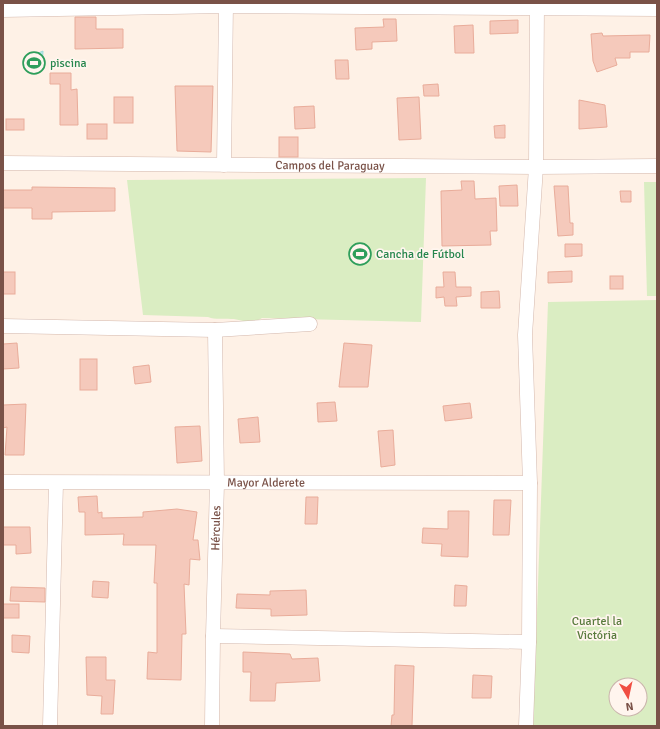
<svg xmlns="http://www.w3.org/2000/svg" width="660" height="729" font-family="Signika,sans-serif">
  <style>
    .green { fill: #daedc2; fill-rule: evenodd }
    .water { fill: #b8e9e9; stroke: #9ddcdc }
    .building { fill: #f5c9bb; stroke: #e9ac9a }
    .lines { fill: none; stroke-linecap: round; stroke-linejoin: round }
    .street-casing { stroke: #d4b8ad; stroke-width: 15 }
    .street { stroke: #fff; stroke-width: 14 }
    .labels { text-anchor: middle; stroke-width: 3.5; stroke-linejoin: round; paint-order: stroke }
    .leisure-label { font-size: 12px; fill: #27864d; stroke: #fff5ee; text-anchor: start }
    .street-label { font-size: 12px; fill: #7a5248; stroke: #fff5ee }
    .park-label { font-size: 12px; fill: #587a3c; stroke: #fff5ee }
  </style>
  <rect width="100%" height="100%" fill="#fef1e6"/>
  <!-- green -->
  <g class="green">
    <path d="M426,178L421,322L262,318C249,326 243,319 231,319C222,318 216,320 208,317L143,315L127,180Z"/>
    <polygon points="644,182 657,182 657,296 647,296"/>
    <path d="M657,300V726H533L548,302ZM616,685H640V709H616Z"/>
  </g>
  <!-- water -->
  <polygon class="water" points="43,51 42,69 27,69 27,58"/>
  <!-- building -->
  <g class="building">
    <polygon points="75,17 96,17 96,29 123,29 123,48 75,49"/>
    <polygon points="383,19 396,19 397,41 372,42 372,49 356,50 355,28 384,27"/>
    <polygon points="518,20 518,33 490,34 490,21"/>
    <polygon points="473,25 474,53 455,53 454,26"/>
    <polygon points="602,33 603,36 650,35 649,52 630,52 630,58 615,58 617,65 597,72 593,61 591,34"/>
    <polygon points="335,60 348,60 349,79 336,79"/>
    <polygon points="50,73 71,73 71,90 77,89 78,125 60,125 60,84 50,84"/>
    <polygon points="438,84 439,96 424,96 423,85"/>
    <polygon points="175,86 213,86 211,152 177,151"/>
    <rect x="114" y="97" width="19" height="26"/>
    <polygon points="419,97 421,139 399,140 397,98"/>
    <polygon points="579,100 605,105 607,127 579,129"/>
    <polygon points="314,106 315,128 295,129 294,107"/>
    <rect x="6" y="119" width="18" height="11"/>
    <rect x="87" y="124" width="20" height="15"/>
    <polygon points="505,125 505,138 495,138 494,126"/>
    <rect x="279" y="137" width="19" height="20"/>
    <polygon points="461,181 474,181 475,199 496,198 497,231 490,231 491,245 442,246 441,191 462,190"/>
    <polygon points="517,185 518,206 500,206 499,186"/>
    <polygon points="554,186 568,186 570,223 573,223 573,235 558,236"/>
    <polygon points="32,187 115,188 115,211 52,212 52,219 32,219 32,208 3,208 3,190 32,190"/>
    <polygon points="620,191 631,191 631,202 621,202"/>
    <polygon points="565,244 582,244 582,256 565,257"/>
    <polygon points="572,271 572,282 548,283 548,272"/>
    <rect x="3" y="272" width="12" height="22"/>
    <polygon points="443,272 455,272 456,287 471,287 471,296 456,297 457,306 445,306 444,297 436,298 436,287 444,287"/>
    <rect x="610" y="276" width="13" height="13"/>
    <polygon points="499,291 500,308 481,308 481,292"/>
    <polygon points="17,343 19,368 3,369 3,344"/>
    <polygon points="344,343 372,345 368,387 339,387"/>
    <rect x="80" y="359" width="17" height="31"/>
    <polygon points="149,365 151,382 135,384 133,367"/>
    <polygon points="335,402 337,421 318,422 317,403"/>
    <polygon points="470,403 472,418 445,421 443,406"/>
    <polygon points="26,404 24,455 5,455 7,427 3,428 3,405"/>
    <polygon points="258,417 260,442 240,443 238,419"/>
    <polygon points="200,426 202,461 177,463 175,427"/>
    <polygon points="393,430 395,465 381,467 378,431"/>
    <polygon points="97,496 98,513 102,512 102,518 143,517 143,512 177,509 197,512 193,540 198,540 200,560 190,559 189,585 184,584 186,634 182,634 181,680 147,679 148,652 157,653 157,583 154,583 156,545 123,545 124,534 85,535 85,512 79,512 78,497"/>
    <polygon points="306,497 318,497 317,524 305,524"/>
    <polygon points="494,500 511,500 509,535 493,535"/>
    <polygon points="448,511 469,511 468,557 441,556 442,544 422,543 423,528 448,529"/>
    <polygon points="3,527 30,527 31,553 16,554 16,545 3,545"/>
    <polygon points="93,581 109,582 108,598 92,597"/>
    <polygon points="455,585 467,586 466,606 454,606"/>
    <polygon points="11,587 45,588 45,602 10,601"/>
    <polygon points="306,590 307,615 271,616 271,609 236,608 237,594 270,595 270,591"/>
    <rect x="3" y="604" width="16" height="14"/>
    <polygon points="12,635 30,636 29,653 12,652"/>
    <polygon points="243,652 290,654 292,659 318,658 320,681 276,683 275,701 250,701 251,672 243,672"/>
    <polygon points="86,657 106,657 106,680 115,680 113,714 101,714 102,696 87,695"/>
    <polygon points="395,665 414,666 412,726 391,726 392,715 394,715"/>
    <polygon points="473,675 492,676 491,698 472,698"/>
  </g>
  <g class="lines">
    <!-- street casing -->
    <g class="street-casing">
      <g id="street">
        <polyline points="3,10 226,6 657,9"/>
        <path id="s1" d="M3,163L536,167L657,166"/>
        <polyline points="224,165 226,3"/>
        <polyline points="3,326 215,330 310,324"/>
        <path id="s2" d="M3,482L530,483"/>
        <polyline points="213,636 529,642"/>
        <polyline points="50,726 56,483"/>
        <path id="s3" d="M212,726L213,636L217,483L215,330"/>
        <polyline points="526,726 529,642 530,483 525,335 536,167 537,3"/>
      </g>
    </g>
    <!-- street -->
    <use href="#street" class="street"/>
  </g>
  <!-- icons -->
  <defs>
    <g id="stadium-ring" transform="scale(1.15)"><circle r="9.5" fill="#fff5ee" stroke="#2e9e5b" stroke-width="1.5"/><path d="M0-5a6.5 5 0 1 0 0 10a6.5 5 0 1 0 0-10ZM-3.5-1.8h7v3.6h-7Z" fill="#2e9e5b"/></g>
  </defs>
  <g fill-rule="evenodd">
    <use href="#stadium-ring" x="34" y="63"/>
    <use href="#stadium-ring" x="360" y="254"/>
  </g>
  <g class="labels">
    <!-- leisure labels -->
    <g class="leisure-label">
      <text x="50" y="67">piscina</text>
      <text x="376" y="258">Cancha de Fútbol</text>
    </g>
    <!-- street labels -->
    <g class="street-label">
      <text dy="4" stroke="none"><textPath href="#s1" startOffset="327">Campos del Paraguay</textPath></text>
      <text dy="4" stroke="none"><textPath href="#s2" startOffset="263">Mayor Alderete</textPath></text>
      <text dy="4" stroke="none"><textPath href="#s3" startOffset="198">Hércules</textPath></text>
    </g>
    <!-- park labels -->
    <g class="park-label">
      <text x="597" y="625">Cuartel la<tspan x="597" dy="14">Victória</tspan></text>
    </g>
  </g>
  <!-- border -->
  <rect width="660" height="729" fill="none" stroke="#7a5248" stroke-width="8"/>
  <!-- north arrow -->
  <g transform="translate(628 697) rotate(171)"><circle r="19" fill="#fff5ee" stroke="#cab4ac"/>
  <path d="M0-3L7 15L0 10L-7 15Z" fill="#f04e42"/>
  <text y="-6" font-size="11" font-weight="bold" text-anchor="middle" fill="#7a5248">N</text>
  </g>
</svg>
